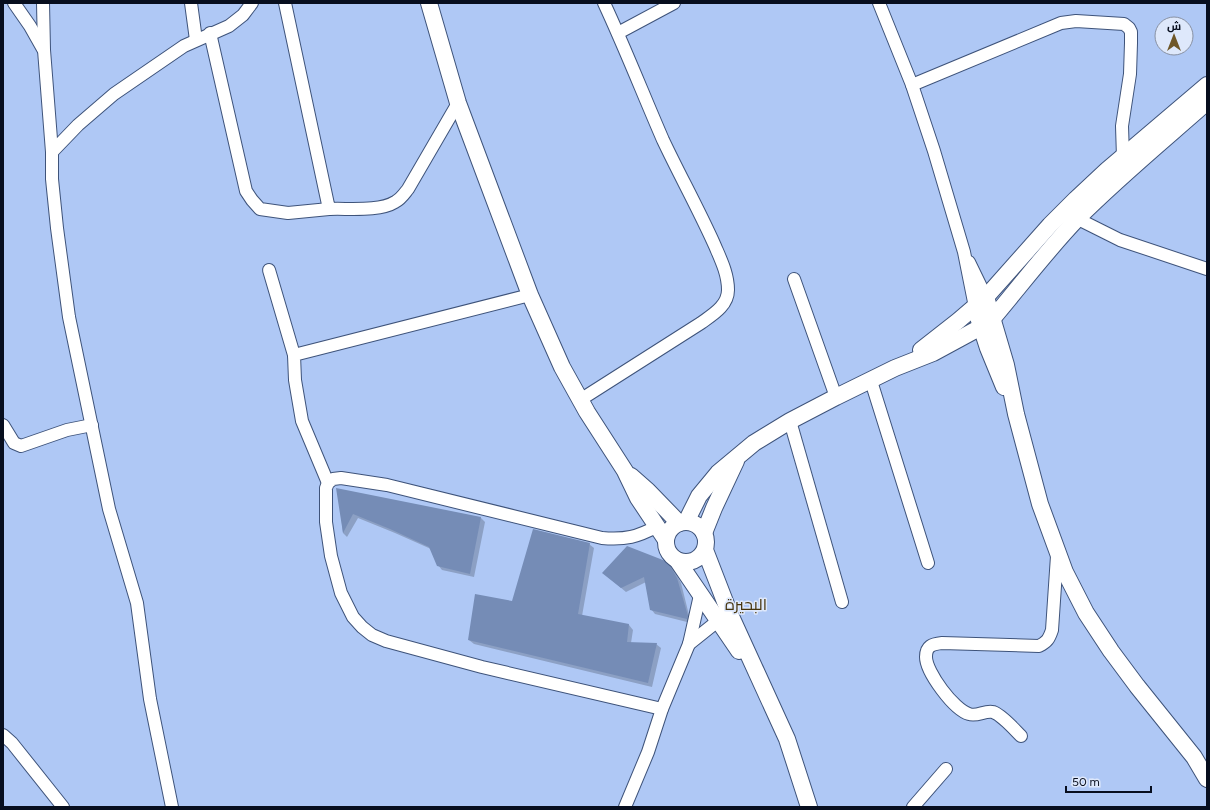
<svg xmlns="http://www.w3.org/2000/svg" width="1210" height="810" font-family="Figtree,Cairo,sans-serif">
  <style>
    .shadow { fill: #0003 }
    .building { fill: #758cb6 }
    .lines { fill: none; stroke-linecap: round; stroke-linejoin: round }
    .minor-casing { stroke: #3e537a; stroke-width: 14 }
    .tertiary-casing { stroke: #3e537a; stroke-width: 18 }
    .minor { stroke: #fff; stroke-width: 12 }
    .tertiary { stroke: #fff; stroke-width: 16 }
    .labels { text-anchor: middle; stroke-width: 3; stroke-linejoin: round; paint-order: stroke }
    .neighbourhood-label { font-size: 16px; fill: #46340c; stroke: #dee8fb }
  </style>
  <rect width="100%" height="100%" fill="#afc8f5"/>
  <!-- shadow -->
  <g class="shadow">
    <polygon points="338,490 481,518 485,522 474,577 442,570 438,565 431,549 395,533 358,518 347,537 343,533"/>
    <polygon points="589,544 594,548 582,616 629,625 633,630 631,643 656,644 661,648 652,687 474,644 469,640 513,603"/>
    <polygon points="667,563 672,567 681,583 691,623 655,614 651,609 646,582 626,592 608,577"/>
  </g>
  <!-- building -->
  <g class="building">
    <polygon points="336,488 481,517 470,574 437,566 429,547 390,529 353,514 343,533"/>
    <polygon points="533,529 590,543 578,614 629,624 627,642 657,643 648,683 468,640 475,594 512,601"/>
    <polygon points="627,546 668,562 677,578 688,616 687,619 650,610 644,577 621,588 602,573"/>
  </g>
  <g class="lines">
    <!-- minor casing -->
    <g class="minor-casing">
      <g id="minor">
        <polyline points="14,3 30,26 43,49"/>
        <polyline points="43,3 44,50 52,152 52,179 57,228 69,317 109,509 137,603 150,699 172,807"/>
        <polyline points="191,3 196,40"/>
        <path d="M285,3L329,209C347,208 379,212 395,202C401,199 404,194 408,189L458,103"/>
        <polyline points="879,3 912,85 934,151 964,252 975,307"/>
        <polyline points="210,33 246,191 252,200 260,209 288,213 329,209"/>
        <polyline points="618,33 674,3"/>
        <polyline points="912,85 1061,23 1076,21 1124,24 1129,28 1131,32 1131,43 1130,74 1122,126 1123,157"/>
        <polyline points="52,152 78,125 114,94 184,46 229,26 243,15 252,3"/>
        <polyline points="1078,219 1120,240 1207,269"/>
        <polyline points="969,262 986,297"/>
        <polyline points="269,270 294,355"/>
        <polyline points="794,279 836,397"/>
        <polyline points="871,381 928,563"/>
        <path d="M580,400L701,323C712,315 728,306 728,290C728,274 721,260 715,246C699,210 680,176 663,140C643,94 625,48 604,3"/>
        <polyline points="790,421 842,602"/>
        <polyline points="3,425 14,443 21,446 67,430 92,425"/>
        <polyline points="328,483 302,421 295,380 294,355 530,295"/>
        <path d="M658,526C637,537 626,540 602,538L387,485L341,478L333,479L328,483L326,488V522L331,556L341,593L353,617L362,627L372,635L386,641L482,667L662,709"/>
        <polyline points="689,644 724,616"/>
        <polyline points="3,735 12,743 63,807"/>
        <path d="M1021,736C1014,729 1002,715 993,712C985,710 977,717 969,714C954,710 926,672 926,657C926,646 932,644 942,643L1039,646C1047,642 1049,639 1052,630L1057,556"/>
        <polyline points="625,807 648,752 662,709 689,644 700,595"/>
        <polyline points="913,807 946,769"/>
      </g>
    </g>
    <!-- tertiary casing -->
    <g class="tertiary-casing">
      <g id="tertiary">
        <polyline points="429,3 458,103 530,295 562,367 587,412 625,471 638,498 666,540"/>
        <polyline points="986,297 1006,365 1016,414 1040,504 1065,572 1086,613 1111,651 1137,686 1194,757 1207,779"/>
        <polyline points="978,317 988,348 1004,387"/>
        <polyline points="921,350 958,321 986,297 1050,225 1076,199 1107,170 1207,85"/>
        <polyline points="631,476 648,491 679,523"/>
        <path d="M686,522L699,496L718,473L754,443L790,421L836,397L895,368L933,353L981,327L993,318C1021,285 1048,249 1078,218C1119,177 1164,140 1207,102"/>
        <circle cx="686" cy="542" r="20"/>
        <polyline points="704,533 714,508 736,461"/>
        <polyline points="705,550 729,612 787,739 809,807"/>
        <polyline points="677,560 739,651"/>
      </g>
    </g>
    <!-- minor -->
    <use href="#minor" class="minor"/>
    <!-- tertiary -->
    <use href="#tertiary" class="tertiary"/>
  </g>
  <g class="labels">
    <!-- neighbourhood labels -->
    <g class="neighbourhood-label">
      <text x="746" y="610">البحيرة</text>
    </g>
  </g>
  <!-- border -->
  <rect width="1210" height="810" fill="none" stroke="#070e1e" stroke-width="8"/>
  <!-- north arrow -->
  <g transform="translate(1174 36)"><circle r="19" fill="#dee8fb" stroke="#8891a3"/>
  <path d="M0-3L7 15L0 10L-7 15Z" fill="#6f5728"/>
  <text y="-6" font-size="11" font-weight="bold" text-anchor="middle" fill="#070e1e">ش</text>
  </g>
  <!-- scale -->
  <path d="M1066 786v6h85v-6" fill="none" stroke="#070e1e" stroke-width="2"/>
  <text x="1072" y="786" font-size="12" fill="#070e1e" stroke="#dee8fb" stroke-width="3" paint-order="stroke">50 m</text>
</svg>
